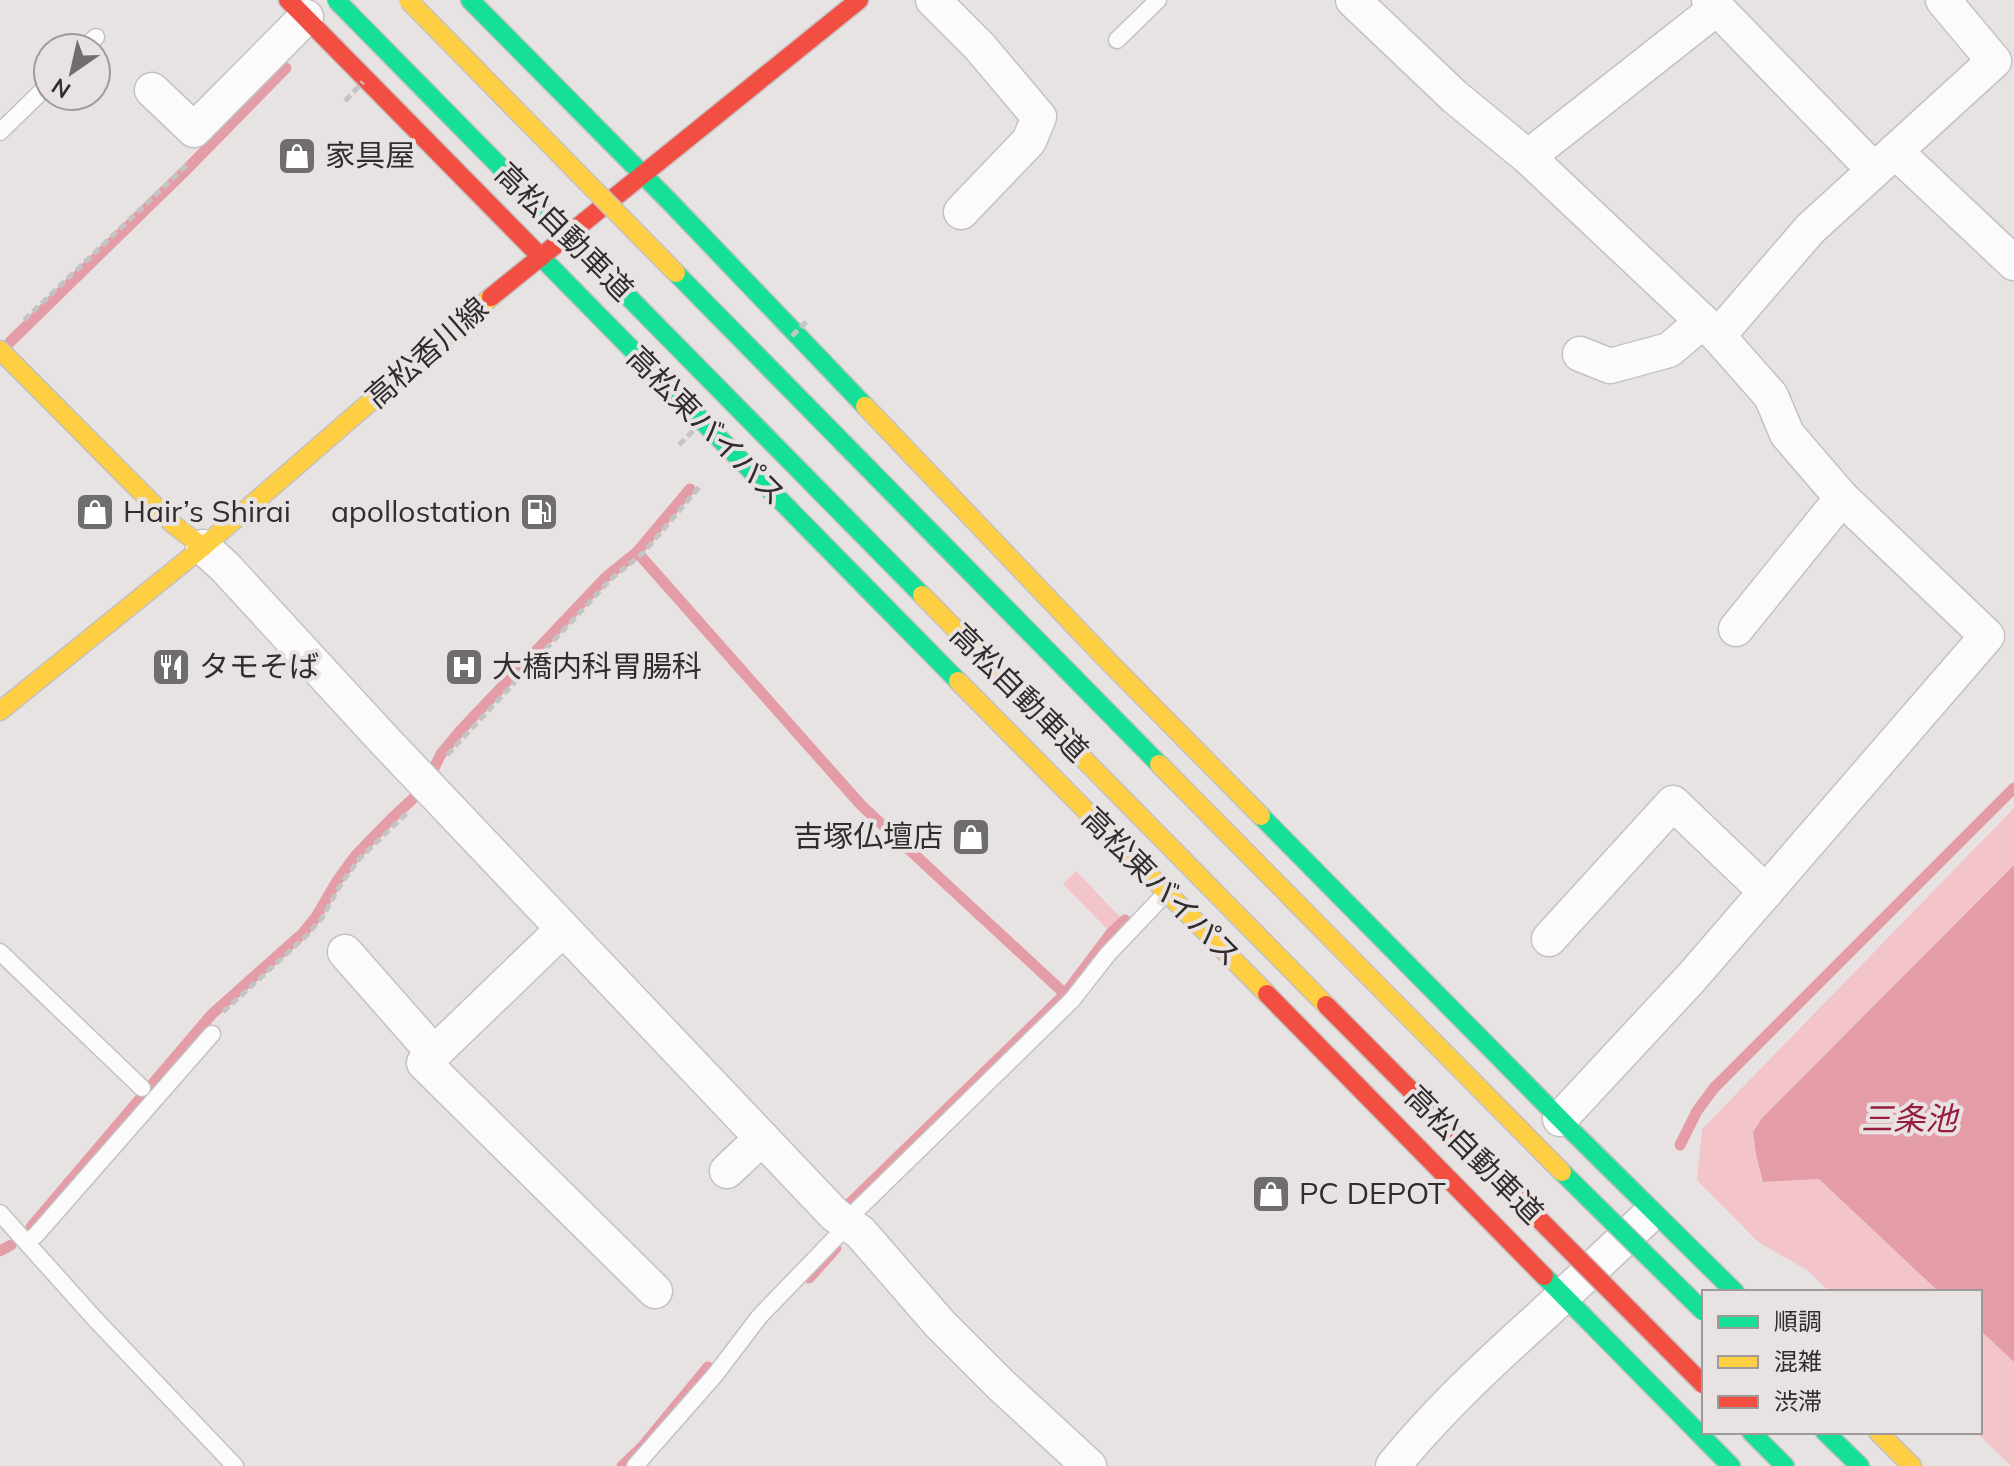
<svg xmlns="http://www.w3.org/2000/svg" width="2014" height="1466" font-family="Mulish,'Noto Sans JP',sans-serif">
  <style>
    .green { fill: #f3c5cb }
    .water { fill: #e49ca7 }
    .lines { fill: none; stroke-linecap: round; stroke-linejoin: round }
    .stream { stroke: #e49ca7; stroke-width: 11 }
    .lane-casing { stroke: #c5c1c2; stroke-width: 19 }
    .street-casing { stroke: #c5c1c2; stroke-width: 37 }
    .fast-casing { stroke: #c5c1c2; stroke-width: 21 }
    .slow-casing { stroke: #c5c1c2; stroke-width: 21 }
    .jam-casing { stroke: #c5c1c2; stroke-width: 21 }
    .path { stroke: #c5c4c4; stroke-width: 5; stroke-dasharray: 8 4; stroke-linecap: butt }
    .lane { stroke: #fcfbfb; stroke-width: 16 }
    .street { stroke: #fcfbfb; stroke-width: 34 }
    .fast { stroke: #16e098; stroke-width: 18 }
    .slow { stroke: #ffcf43; stroke-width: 18 }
    .jam { stroke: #f24e42; stroke-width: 18 }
    .fast-bridge-casing { stroke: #c5c1c2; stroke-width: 21; stroke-linecap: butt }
    .slow-bridge-casing { stroke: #c5c1c2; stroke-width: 21; stroke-linecap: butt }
    .jam-bridge-casing { stroke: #c5c1c2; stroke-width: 21; stroke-linecap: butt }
    .path-bridge { stroke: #c5c4c4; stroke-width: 5; stroke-dasharray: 8 4; stroke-linecap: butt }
    .fast-bridge { stroke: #16e098; stroke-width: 18 }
    .slow-bridge { stroke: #ffcf43; stroke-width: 18 }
    .jam-bridge { stroke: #f24e42; stroke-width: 18 }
    .labels { text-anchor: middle; stroke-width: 8; stroke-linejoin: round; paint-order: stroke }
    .poi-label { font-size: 30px; fill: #302d2e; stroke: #e9e2e2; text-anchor: start }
    .street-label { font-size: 30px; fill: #302d2e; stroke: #e9e2e2 }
    .water-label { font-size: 32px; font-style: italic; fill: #971e40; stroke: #e9e2e2 }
  </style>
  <rect width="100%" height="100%" fill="#e8e3e3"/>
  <!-- green -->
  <g class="green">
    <polygon points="2014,808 2014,865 1762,1118 1753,1132 1756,1155 1763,1182 1819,1179 1939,1292 1830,1292 1807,1270 1758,1242 1697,1180 1702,1129"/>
    <polygon points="1076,871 1122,919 1109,931 1063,884"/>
    <polygon points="1980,1330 2014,1362 2014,1466 2011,1466 1976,1432 1980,1432"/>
  </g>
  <!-- water -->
  <polygon class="water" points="2014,865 2014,1362 1980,1330 1980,1292 1939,1292 1819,1179 1763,1182 1756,1155 1753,1132 1762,1118"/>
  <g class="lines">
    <!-- stream -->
    <g class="stream">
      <polyline points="10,342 186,170 286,68"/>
      <polyline points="637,552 861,805 1065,994"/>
      <polyline points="431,774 441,754 460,731 606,577 637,552 690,489"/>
      <polyline points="1680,1145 1697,1111 1714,1088 2014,788"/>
      <polyline points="844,1209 1065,994 1111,933 1125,920"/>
      <polyline points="31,1227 212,1014 303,933 316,917 337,881 356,855 391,819 418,794"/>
      <polyline points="0,1251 11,1245"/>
      <polyline points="809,1278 836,1248"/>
      <polyline points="622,1466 642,1447 708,1367"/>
    </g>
    <!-- lane casing -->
    <g class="lane-casing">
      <g id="lane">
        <polyline points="1117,40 1158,0"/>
        <polyline points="85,48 96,37"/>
        <polyline points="0,132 48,85"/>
        <polyline points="0,952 142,1088"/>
        <polyline points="0,1213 95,1319 235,1466"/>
        <polyline points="27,1242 36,1235 212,1034"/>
        <polyline points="635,1466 715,1375 759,1317 840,1233 856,1211 1072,1000 1108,954 1166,893"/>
      </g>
    </g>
    <!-- street casing -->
    <g class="street-casing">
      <g id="street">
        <polyline points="933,0 980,47 1039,117 1029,141 961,212"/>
        <polyline points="1353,0 1455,97 1528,157 1718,336 1771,396 1787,434 1842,498 1987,636 1692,977 1560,1119"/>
        <polyline points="1709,0 1874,170"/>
        <polyline points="152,90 194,130 306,17"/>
        <polyline points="1895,151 2014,263"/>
        <polyline points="1528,157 1717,8"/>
        <polyline points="1718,336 1810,229 1994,61 1943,0"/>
        <polyline points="1580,354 1610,366 1669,350 1702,322"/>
        <polyline points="203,547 225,567 385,741 835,1215 860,1232 940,1324 1002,1386 1089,1466"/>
        <polyline points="1736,629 1842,498"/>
        <polyline points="563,929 424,1063 655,1291"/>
        <polyline points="1549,939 1673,803 1766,892"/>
        <polyline points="345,952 433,1052"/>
        <polyline points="727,1171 762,1138"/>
        <path d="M1393,1466C1436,1413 1485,1367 1536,1321C1572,1288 1608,1254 1644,1220"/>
      </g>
    </g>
    <!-- fast casing -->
    <g class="fast-casing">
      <g id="fast">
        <polyline points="470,0 669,201 865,406"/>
        <polyline points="541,257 958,681"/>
        <polyline points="1261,816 1573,1132 1735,1292"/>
        <polyline points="1544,1276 1731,1466"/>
        <polyline points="1751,1432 1785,1466"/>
        <polyline points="1825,1432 1860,1466"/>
      </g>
    </g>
    <!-- slow casing -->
    <g class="slow-casing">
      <g id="slow">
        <polyline points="0,350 174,525 203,547"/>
        <polyline points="865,406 1108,661 1261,816"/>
        <polyline points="958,681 1267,994"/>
        <polyline points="0,711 203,547 491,297"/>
        <polyline points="1878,1432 1912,1466"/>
      </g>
    </g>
    <!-- jam casing -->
    <g class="jam-casing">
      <g id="jam">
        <polyline points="288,0 541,257"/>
        <polyline points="491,297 859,0"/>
        <polyline points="1267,994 1544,1276"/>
      </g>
    </g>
    <!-- path -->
    <g class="path">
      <polyline points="24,320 188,164"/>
      <polyline points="447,755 610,580 644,552 702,484"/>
      <polyline points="223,1012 306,936 322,918 341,884 359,859 408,812"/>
    </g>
    <!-- lane -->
    <use href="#lane" class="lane"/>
    <!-- street -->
    <use href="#street" class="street"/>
    <!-- fast -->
    <use href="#fast" class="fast"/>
    <!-- slow -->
    <use href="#slow" class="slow"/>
    <!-- jam -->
    <use href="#jam" class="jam"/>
    <!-- fast-bridge casing -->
    <g class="fast-bridge-casing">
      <g id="fast-bridge">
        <polyline points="336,0 922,595"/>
        <polyline points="676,273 1159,764"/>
        <polyline points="1562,1172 1704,1312"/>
      </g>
    </g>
    <!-- slow-bridge casing -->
    <g class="slow-bridge-casing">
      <g id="slow-bridge">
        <polyline points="408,0 676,273"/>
        <polyline points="922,595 1326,1005"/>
        <polyline points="1159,764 1562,1172"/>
      </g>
    </g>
    <!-- jam-bridge casing -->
    <g class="jam-bridge-casing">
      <polyline id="jam-bridge" points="1326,1005 1704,1385"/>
    </g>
    <!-- path-bridge -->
    <g class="path-bridge">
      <polyline points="345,101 363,82"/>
      <polyline points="792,336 808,320"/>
      <polyline points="679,445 698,426"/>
    </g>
    <!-- fast-bridge -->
    <use href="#fast-bridge" class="fast-bridge"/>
    <!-- slow-bridge -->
    <use href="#slow-bridge" class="slow-bridge"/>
    <!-- jam-bridge -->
    <use href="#jam-bridge" class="jam-bridge"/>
  </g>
  <!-- icons -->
  <defs>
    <g id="shop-square" transform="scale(2)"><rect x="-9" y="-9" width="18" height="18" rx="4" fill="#706d6d" stroke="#e9e2e2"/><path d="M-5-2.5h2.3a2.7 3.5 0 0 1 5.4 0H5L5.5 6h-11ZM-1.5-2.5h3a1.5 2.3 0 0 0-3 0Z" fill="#fff"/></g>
    <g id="fuel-square" transform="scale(2)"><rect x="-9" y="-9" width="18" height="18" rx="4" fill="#706d6d" stroke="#e9e2e2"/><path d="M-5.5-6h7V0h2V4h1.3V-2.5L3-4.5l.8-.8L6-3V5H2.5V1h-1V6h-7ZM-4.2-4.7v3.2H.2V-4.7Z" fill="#fff"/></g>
    <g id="restaurant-square" transform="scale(2)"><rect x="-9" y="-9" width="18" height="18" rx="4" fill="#706d6d" stroke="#e9e2e2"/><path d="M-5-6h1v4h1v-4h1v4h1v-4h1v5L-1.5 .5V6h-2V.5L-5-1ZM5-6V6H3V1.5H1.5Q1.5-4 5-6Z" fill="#fff"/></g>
    <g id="hospital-square" transform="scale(2)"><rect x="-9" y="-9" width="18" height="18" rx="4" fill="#706d6d" stroke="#e9e2e2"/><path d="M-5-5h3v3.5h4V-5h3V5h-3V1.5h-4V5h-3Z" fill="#fff"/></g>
  </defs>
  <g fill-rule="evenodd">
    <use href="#shop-square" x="297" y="156"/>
    <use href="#shop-square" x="95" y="512"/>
    <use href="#fuel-square" x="539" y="512"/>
    <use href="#restaurant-square" x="171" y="667"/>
    <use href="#hospital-square" x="464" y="667"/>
    <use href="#shop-square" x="971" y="837"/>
    <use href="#shop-square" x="1271" y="1194"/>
  </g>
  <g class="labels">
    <!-- poi labels -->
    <g class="poi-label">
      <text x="325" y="166">家具屋</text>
      <text x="123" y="522">Hair’s Shirai</text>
      <text x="511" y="522" text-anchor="end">apollostation</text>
      <text x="199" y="677">タモそば</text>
      <text x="492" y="677">大橋内科胃腸科</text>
      <text x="943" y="847" text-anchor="end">吉塚仏壇店</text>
      <text x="1299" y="1204">PC DEPOT</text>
    </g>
    <!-- street labels -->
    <g class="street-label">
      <text transform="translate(564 232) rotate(45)" y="10">高松自動車道</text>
      <text transform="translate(427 353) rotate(-41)" y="10">高松香川線</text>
      <text transform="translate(706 426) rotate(45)" y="10">高松東バイパス</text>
      <text transform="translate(1019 693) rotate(45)" y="10">高松自動車道</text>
      <text transform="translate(1161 887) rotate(45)" y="10">高松東バイパス</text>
      <text transform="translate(1474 1155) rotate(45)" y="10">高松自動車道</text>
    </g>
    <!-- water labels -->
    <g class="water-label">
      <text x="1909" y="1130">三条池</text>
    </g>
  </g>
  <!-- legend -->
  <rect x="1702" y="1290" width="280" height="144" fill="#e9e2e2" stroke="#9f9a9a" stroke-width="2"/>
  <rect x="1718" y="1316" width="40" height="12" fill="#16e098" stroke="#9f9a9a" stroke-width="2"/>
  <text x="1774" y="1330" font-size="24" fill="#302d2e">順調</text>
  <rect x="1718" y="1356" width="40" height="12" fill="#ffcf43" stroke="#9f9a9a" stroke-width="2"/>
  <text x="1774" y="1370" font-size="24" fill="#302d2e">混雑</text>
  <rect x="1718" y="1396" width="40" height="12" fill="#f24e42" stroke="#9f9a9a" stroke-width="2"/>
  <text x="1774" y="1410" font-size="24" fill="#302d2e">渋滞</text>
  <!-- north arrow -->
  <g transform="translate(72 72) rotate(214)"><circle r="38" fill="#e9e2e2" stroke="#9f9a9a" stroke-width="2"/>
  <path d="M0-6L14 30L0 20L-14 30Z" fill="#706d6d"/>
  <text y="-12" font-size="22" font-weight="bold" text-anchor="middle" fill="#302d2e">N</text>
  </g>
</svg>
